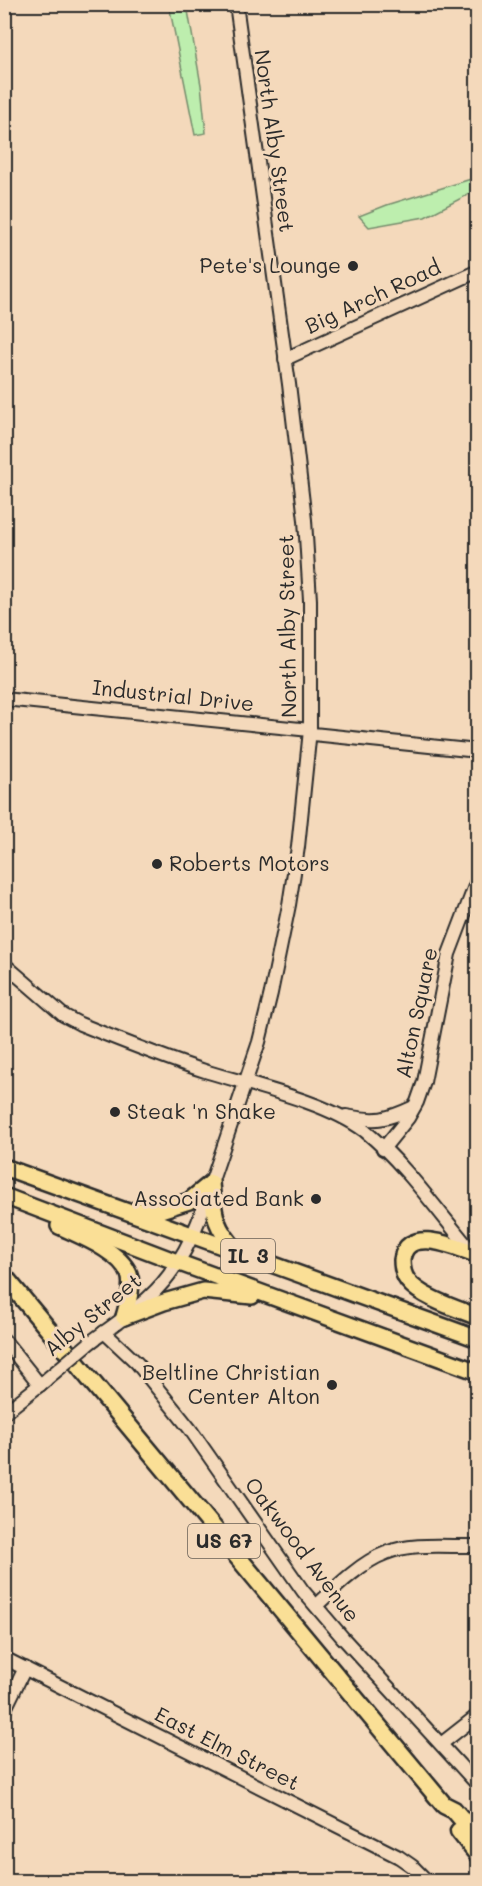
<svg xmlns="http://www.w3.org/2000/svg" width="482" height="1886" font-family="Mali,sans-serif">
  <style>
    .green { fill: #bdeeae; stroke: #748c6c; stroke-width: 1.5 }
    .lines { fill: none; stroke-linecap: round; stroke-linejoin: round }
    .minor-casing { stroke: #2b2b2b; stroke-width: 16 }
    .major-casing { stroke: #2b2b2b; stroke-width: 20 }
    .highway-casing { stroke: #2b2b2b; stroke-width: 21 }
    .minor { stroke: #f4d9bb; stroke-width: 12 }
    .major { stroke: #fadf96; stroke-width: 15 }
    .highway { stroke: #fadf96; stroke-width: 16 }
    .minor-bridge-casing { stroke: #2b2b2b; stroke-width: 16; stroke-linecap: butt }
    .minor-bridge { stroke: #f4d9bb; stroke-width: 12 }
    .poi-dot { fill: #2b2b2b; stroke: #f4d9bb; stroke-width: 2 }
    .labels { text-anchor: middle; stroke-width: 6; stroke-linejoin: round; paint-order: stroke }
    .shield { fill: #f4d9bb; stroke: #675f56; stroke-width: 1.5 }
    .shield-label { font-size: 20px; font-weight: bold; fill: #2b2b2b }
    .street-label { font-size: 21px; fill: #2b2b2b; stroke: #f4d9bb }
    .poi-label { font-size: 21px; fill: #2b2b2b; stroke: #f4d9bb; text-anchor: end }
  </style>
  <rect width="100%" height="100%" fill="#f4d9bb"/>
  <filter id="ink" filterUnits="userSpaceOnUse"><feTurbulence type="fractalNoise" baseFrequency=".0167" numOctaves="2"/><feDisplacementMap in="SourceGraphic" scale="12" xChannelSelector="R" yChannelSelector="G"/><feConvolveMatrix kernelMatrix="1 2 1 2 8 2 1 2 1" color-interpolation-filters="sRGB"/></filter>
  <g filter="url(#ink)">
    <!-- green -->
    <g class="green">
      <polygon points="169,5 187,5 201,85 206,133 195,135"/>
      <polygon points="477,175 477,190 425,217 369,227 359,216 387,205 471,179"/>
    </g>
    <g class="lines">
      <!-- minor casing -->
      <g class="minor-casing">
        <g id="minor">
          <polyline points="285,359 478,271"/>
          <polyline points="4,699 310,730 313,734 478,751"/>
          <path d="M4,964L63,1015L80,1024C122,1041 164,1058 208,1072C254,1086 327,1102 365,1131C406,1165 439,1213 474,1254"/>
          <path d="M346,1116C377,1122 386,1120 414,1107"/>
          <polyline points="383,1149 408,1118 417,1102 424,1082 449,954 478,878"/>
          <polyline points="104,1332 137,1363 190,1429 303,1591 343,1638 478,1785"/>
          <polyline points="4,1340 40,1385"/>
          <path d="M92,1341C118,1322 149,1302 169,1275C181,1259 191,1240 198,1222L259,1042L271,993L289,905L298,847L310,730V600L305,520L289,384L236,4"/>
          <polyline points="4,1413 46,1380"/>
          <path d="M316,1606C335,1588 361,1562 386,1553C413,1542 448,1547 478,1546"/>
          <polyline points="4,1658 399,1857 412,1866 428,1882"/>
          <polyline points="4,1711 25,1668"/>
          <polyline points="441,1744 478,1715"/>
        </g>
      </g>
      <!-- major casing -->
      <g class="major-casing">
        <g id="major">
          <polyline points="4,1167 478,1339"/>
          <path d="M211,1183C214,1216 214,1226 237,1251"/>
          <polyline points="4,1196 177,1262 478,1372"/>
          <polyline points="135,1210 157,1211 189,1201 211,1183"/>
          <path d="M59,1226C80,1236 120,1251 129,1274C134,1286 127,1305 124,1317"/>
          <path d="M473,1253C455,1247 406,1225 402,1260C402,1268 403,1275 408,1281C421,1298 458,1309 478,1317"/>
          <polyline points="124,1317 164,1302 203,1291 252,1296"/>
        </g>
      </g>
      <!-- highway casing -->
      <g class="highway-casing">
        <g id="highway">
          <polyline points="4,1276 444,1805 454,1810 478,1838"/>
          <polyline points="459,1831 478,1855"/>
        </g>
      </g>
      <!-- minor -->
      <use href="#minor" class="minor"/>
      <!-- major -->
      <use href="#major" class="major"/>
      <!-- highway -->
      <use href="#highway" class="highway"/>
      <!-- minor-bridge casing -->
      <g class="minor-bridge-casing">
        <polyline id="minor-bridge" points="48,1378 92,1341"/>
      </g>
      <!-- minor-bridge -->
      <use href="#minor-bridge" class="minor-bridge"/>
    </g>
  </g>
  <!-- markers -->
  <g class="poi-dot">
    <circle cx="353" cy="266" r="6"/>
    <circle cx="157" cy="864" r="6"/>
    <circle cx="115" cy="1112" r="6"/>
    <circle cx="316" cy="1199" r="6"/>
    <circle cx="332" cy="1385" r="6"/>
  </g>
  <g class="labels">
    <!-- shield labels -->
    <g class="shield">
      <rect x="221" y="1239" width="54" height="34" rx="4.5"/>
      <rect x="188" y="1524" width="72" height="34" rx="4.5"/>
    </g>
    <g class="shield-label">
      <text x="248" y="1263">IL 3</text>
      <text x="224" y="1548">US 67</text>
    </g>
    <!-- street labels -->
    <g class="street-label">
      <text transform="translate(274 141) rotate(82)" y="7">North Alby Street</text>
      <text transform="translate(373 297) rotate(-25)" y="7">Big Arch Road</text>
      <text transform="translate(288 626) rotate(-91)" y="7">North Alby Street</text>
      <text transform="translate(173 696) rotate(6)" y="7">Industrial Drive</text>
      <text transform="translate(417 1013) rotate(-78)" y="7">Alton Square</text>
      <text transform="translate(93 1315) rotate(-39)" y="7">Alby Street</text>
      <text transform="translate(302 1550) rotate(53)" y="7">Oakwood Avenue</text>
      <text transform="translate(227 1749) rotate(27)" y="7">East Elm Street</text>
    </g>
    <!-- poi labels -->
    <g class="poi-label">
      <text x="341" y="273">Pete's Lounge</text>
      <text x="169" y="871" text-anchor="start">Roberts Motors</text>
      <text x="127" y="1119" text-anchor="start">Steak 'n Shake</text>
      <text x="304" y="1206">Associated Bank</text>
      <text x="320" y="1380">Beltline Christian<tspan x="320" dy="24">Center Alton</tspan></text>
    </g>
  </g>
  <!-- margin -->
  <rect width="482" height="1886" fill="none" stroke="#f4d9bb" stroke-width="24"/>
  <rect x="12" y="12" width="458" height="1862" fill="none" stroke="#2b2b2b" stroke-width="2" filter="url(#ink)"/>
</svg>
